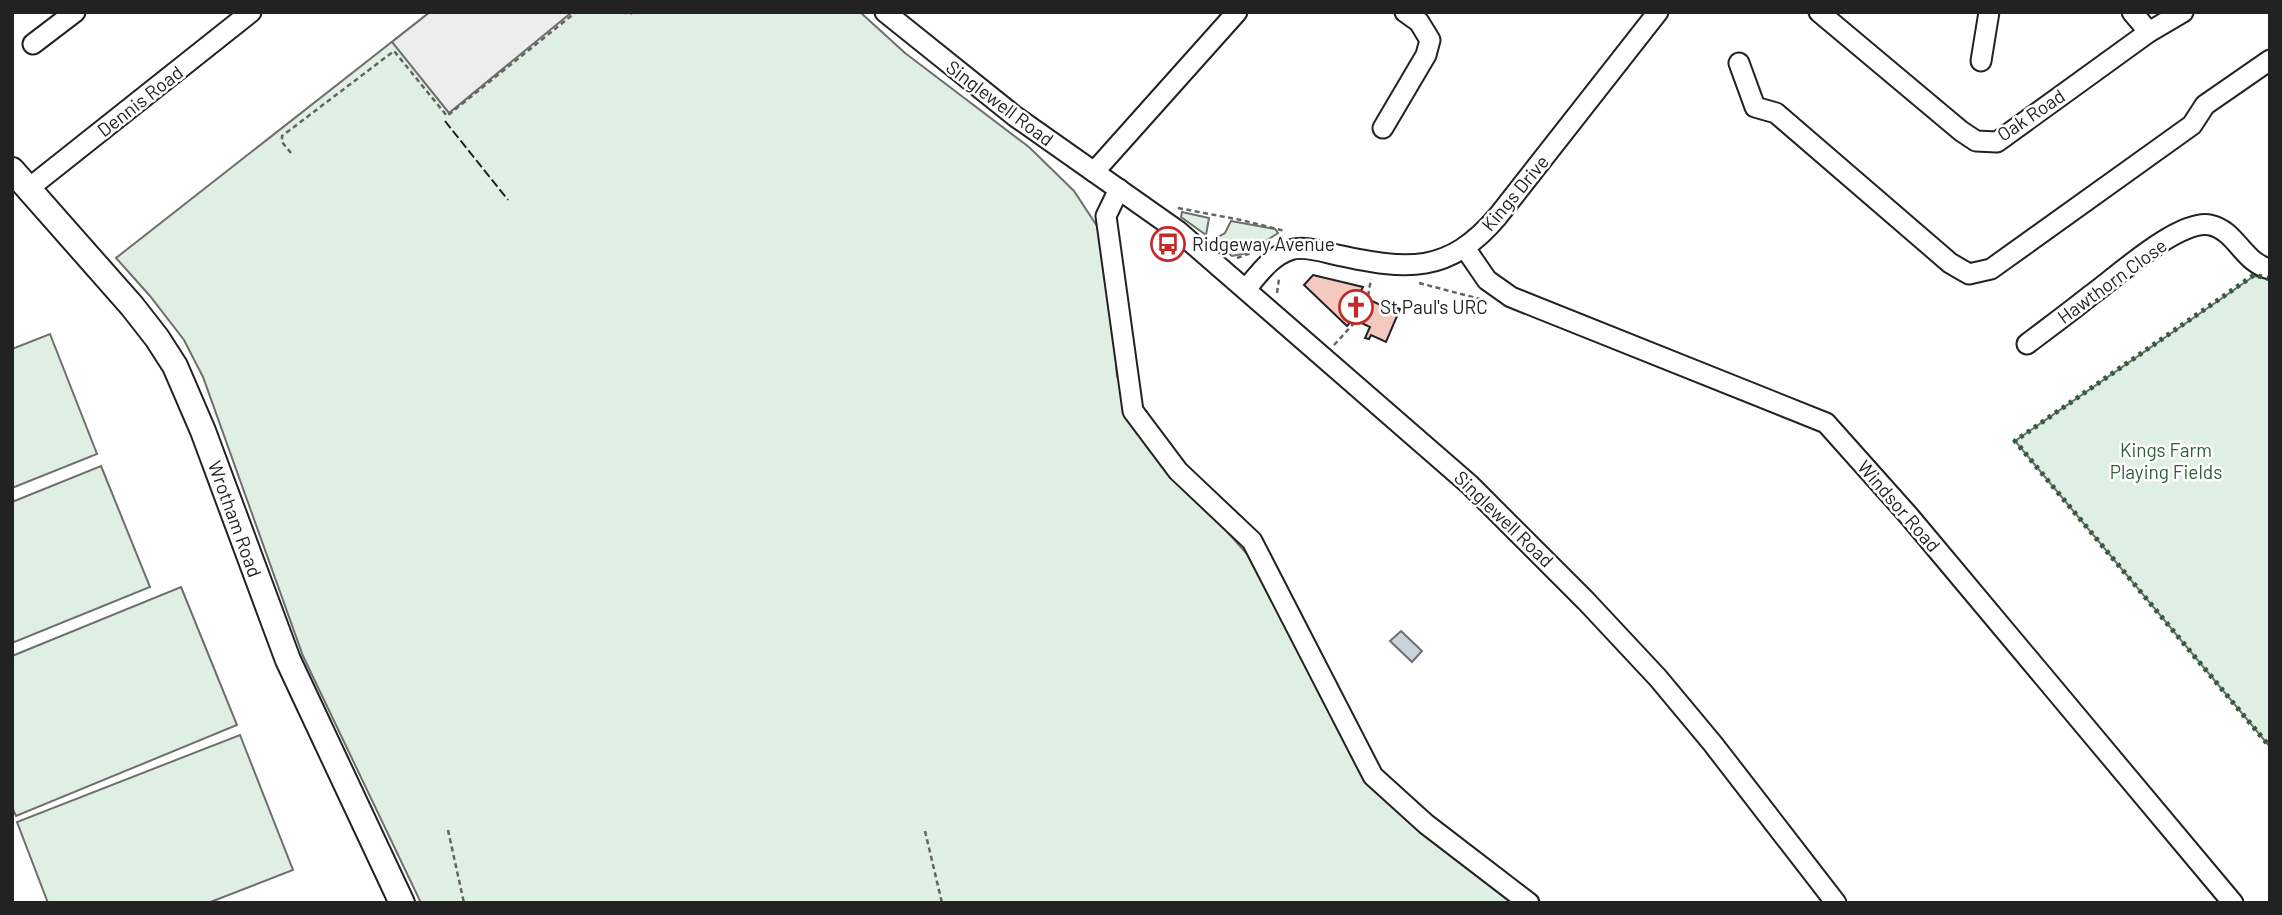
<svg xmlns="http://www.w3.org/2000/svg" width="2282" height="915" font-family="Barlow,sans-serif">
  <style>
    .green { fill: #e0efe3; stroke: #6f6f6f; stroke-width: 2 }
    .parking { fill: #ededed; stroke: #6f6f6f; stroke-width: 2 }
    .water { fill: #c7d3dd; stroke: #6f6f6f; stroke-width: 2 }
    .building { fill: #f3c9c0; stroke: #222; stroke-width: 2 }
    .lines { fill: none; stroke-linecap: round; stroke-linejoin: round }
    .minor-casing { stroke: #222; stroke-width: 23 }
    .major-casing { stroke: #222; stroke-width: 28 }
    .path { stroke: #646464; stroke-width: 2.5; stroke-dasharray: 5 3.5; stroke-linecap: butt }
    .minor { stroke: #fff; stroke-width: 19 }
    .major { stroke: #fff; stroke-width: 24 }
    .hedge { stroke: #2f5e38; stroke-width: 5; stroke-dasharray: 3.5 5; stroke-linecap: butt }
    .fence { stroke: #222; stroke-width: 2; stroke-dasharray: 9 3.5; stroke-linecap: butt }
    .labels { text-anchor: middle; stroke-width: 5; stroke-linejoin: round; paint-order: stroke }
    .street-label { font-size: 19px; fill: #222; stroke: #fff }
    .poi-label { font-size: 19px; fill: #222; stroke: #fff; text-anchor: start }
    .park-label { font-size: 19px; fill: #2f5e38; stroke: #fff }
  </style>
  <rect width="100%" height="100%" fill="#fff"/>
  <!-- green -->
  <g class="green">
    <path d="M430,12H860L905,53L1029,147L1074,191L1097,226L1108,251L1117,376L1134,419L1176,475L1266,575L1359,769C1401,825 1465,862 1521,903H421L303,656L203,377L184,340L150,296L116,258Z"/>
    <polygon points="1182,212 1209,218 1206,235 1181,217"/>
    <polygon points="1231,221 1275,229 1278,233 1248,253 1232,256 1211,241 1225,233"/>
    <polygon points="2254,276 2270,279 2270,747 2015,441"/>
    <polygon points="50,334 97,454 12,488 12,349"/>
    <polygon points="101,466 150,587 12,643 12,502"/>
    <polygon points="181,587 237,725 16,816 12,807 12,656"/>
    <polygon points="240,735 293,870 208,903 48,903 17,822"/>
  </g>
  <!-- parking -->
  <polygon class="parking" points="430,12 572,12 449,113 392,42"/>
  <!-- water -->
  <polygon class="water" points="1401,631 1422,651 1412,662 1390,641"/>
  <!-- building -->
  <polygon class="building" points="1313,275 1363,287 1359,295 1389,309 1391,305 1400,309 1386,342 1371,335 1369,339 1365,338 1370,327 1353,319 1347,326 1304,285"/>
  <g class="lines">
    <!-- minor casing -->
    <g class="minor-casing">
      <g id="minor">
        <polyline points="885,12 1016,117 1178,231 1470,485 1586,601 1658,678 1713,744 1836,903"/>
        <polyline points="1819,12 1961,131 1976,141 1997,142 2149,32 2183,12"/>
        <polyline points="2132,12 2149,32"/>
        <polyline points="33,44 75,12"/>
        <polyline points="1981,61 1989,12"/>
        <polyline points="1739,63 1755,107 1776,113 1950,263 1969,274 1991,269 2192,125 2205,105 2270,60"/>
        <polyline points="1383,128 1426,55 1430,40 1419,22 1405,12"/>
        <polyline points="1094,172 1237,12"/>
        <polyline points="28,189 251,12"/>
        <polyline points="1119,189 1106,216 1133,411 1178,471 1252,541 1373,776 1426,824 1529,903"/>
        <polyline points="1465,248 1487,280 1511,297 1826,423 1909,516 2233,903"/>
        <path d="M1246,289C1258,275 1271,256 1290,250C1303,245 1324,252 1337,255C1407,270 1448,275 1498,216L1658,12"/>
        <path d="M2027,344C2048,328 2070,312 2091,295C2116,277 2179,219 2210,225C2236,230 2243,263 2270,269"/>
      </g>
    </g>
    <!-- major casing -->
    <g class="major-casing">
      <polyline id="major" points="12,170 132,306 157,338 175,366 203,431 288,660 402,903"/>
    </g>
    <!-- path -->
    <g class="path">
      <polyline points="622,12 629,14 635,12"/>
      <polyline points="291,153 282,142 282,136 394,51 447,116 576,12"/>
      <polyline points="1178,208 1241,220 1285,231"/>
      <polyline points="1237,258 1251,253"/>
      <polyline points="1419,283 1480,299"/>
      <polyline points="1277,293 1279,279"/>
      <polyline points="1368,296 1371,279"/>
      <polyline points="1334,345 1356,321"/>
      <polyline points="448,830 464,903"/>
      <polyline points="925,831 942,903"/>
    </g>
    <!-- minor -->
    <use href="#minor" class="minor"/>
    <!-- major -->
    <use href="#major" class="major"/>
    <!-- hedge -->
    <polyline class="hedge" points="2270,279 2254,275 2015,441 2270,747"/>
    <!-- fence -->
    <polyline class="fence" points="445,121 508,200"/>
  </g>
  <!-- icons -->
  <defs>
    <g id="bus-ring" transform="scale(1.75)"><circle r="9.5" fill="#fff" stroke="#c62828" stroke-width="1.5"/><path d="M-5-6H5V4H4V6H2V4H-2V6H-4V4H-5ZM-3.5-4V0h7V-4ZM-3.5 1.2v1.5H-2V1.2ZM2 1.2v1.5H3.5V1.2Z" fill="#c62828"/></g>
    <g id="church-ring" transform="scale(1.75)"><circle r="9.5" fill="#fff" stroke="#c62828" stroke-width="1.5"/><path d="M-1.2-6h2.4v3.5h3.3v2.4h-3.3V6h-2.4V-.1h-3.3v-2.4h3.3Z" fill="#c62828"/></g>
  </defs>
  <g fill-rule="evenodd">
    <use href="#bus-ring" x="1168" y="244"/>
    <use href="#church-ring" x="1356" y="307"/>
  </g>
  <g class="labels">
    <!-- street labels -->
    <g class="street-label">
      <text transform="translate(140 101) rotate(-38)" y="7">Dennis Road</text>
      <text transform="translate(1000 103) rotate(37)" y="7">Singlewell Road</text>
      <text transform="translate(2031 115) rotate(-34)" y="7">Oak Road</text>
      <text transform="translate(1515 193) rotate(-50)" y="7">Kings Drive</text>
      <text transform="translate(2112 281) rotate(-36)" y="7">Hawthorn Close</text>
      <text transform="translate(1899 506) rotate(49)" y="7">Windsor Road</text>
      <text transform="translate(235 519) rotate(70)" y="7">Wrotham Road</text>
      <text transform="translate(1504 519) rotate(44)" y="7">Singlewell Road</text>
    </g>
    <!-- poi labels -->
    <g class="poi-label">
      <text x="1192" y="251">Ridgeway Avenue</text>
      <text x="1380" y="314">St Paul's URC</text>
    </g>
    <!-- park labels -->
    <g class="park-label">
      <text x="2166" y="457">Kings Farm<tspan x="2166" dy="22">Playing Fields</tspan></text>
    </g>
  </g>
  <!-- border -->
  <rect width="2282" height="915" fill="none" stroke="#222222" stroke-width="28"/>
</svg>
